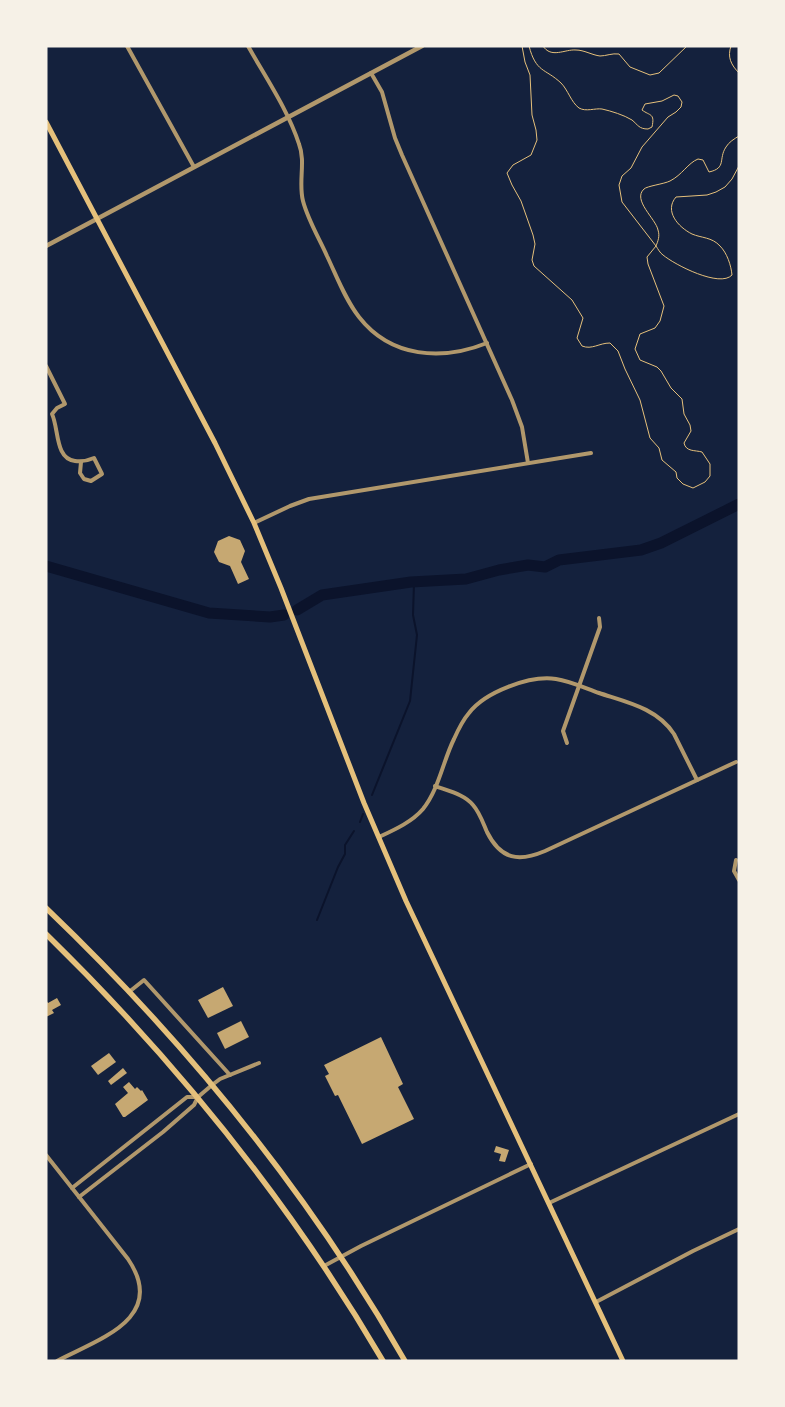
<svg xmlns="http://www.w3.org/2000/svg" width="785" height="1407" font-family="Helvetica,sans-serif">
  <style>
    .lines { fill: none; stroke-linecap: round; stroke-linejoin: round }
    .stream { stroke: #0b132b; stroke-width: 2 }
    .river { stroke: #0b132b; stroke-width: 11 }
    .building { fill: #c6a872 }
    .path { stroke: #e5c07b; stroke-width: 1 }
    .minor { stroke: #b1986c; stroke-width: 4 }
    .tertiary { stroke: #b1986c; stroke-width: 4.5 }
    .secondary { stroke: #e5c07b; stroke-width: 5 }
    .trunk { stroke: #e5c07b; stroke-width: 5.5 }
  </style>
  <rect width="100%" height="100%" fill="#14213d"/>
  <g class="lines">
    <!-- stream -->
    <g class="stream">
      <polyline points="372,795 410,701 417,635 413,615 414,583"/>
      <polyline points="360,822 363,814"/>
      <polyline points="317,920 338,867 345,854 345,845 354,831"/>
    </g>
    <!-- river -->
    <g class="river">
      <polyline points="46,566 209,613 270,617 284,615"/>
      <polyline points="297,610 322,595 411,582 466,579 499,570 528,565 545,567 559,560 641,550 661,543 739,504"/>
    </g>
  </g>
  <!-- building -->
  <g class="building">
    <polygon points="229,536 240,540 245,551 241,562 249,579 238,584 230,566 219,562 214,552 218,541"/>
    <polygon points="223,987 233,1006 208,1018 198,1000"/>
    <polygon points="57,998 61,1005 52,1010 54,1013 46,1017 46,1000 48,1003"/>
    <polygon points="241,1021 249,1037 225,1049 217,1033"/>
    <polygon points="381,1037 403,1084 398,1087 414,1119 362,1144 338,1095 335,1096 325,1076 329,1074 324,1065"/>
    <polygon points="109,1053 116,1062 98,1075 91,1066"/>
    <polygon points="123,1068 127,1073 111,1085 108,1081"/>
    <polygon points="129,1082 135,1089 137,1087 141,1091 142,1090 148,1100 125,1117 123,1117 115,1104 128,1093 123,1087"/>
    <polygon points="496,1146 509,1150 505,1162 499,1161 501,1154 494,1152"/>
  </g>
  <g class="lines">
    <!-- path -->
    <g class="path">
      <path d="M522,46L525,62L530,75L532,115L536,130L537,140L531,155L513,165L507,173L512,185L521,201L533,235L535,244L532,260L534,266L572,300L583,318L577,338L582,346C592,350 599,343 610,343L618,351L625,369L640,400L650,438L659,448L662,460L676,472L677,478L683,484L693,488L705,482L710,476V464L702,452C695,450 686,452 684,443L691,431L690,425L684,414L682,399L671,388L661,371L657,367L640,360L635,349L640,334L655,328L660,321L664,306L648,264L647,257L656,246L622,202L619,185L622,176L631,168L642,147L668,117L676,112L681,107L682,102L678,96L674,95L662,101L645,104L642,110C650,116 655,113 652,127L648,129C639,129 638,125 632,120C624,115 611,111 602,109C595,108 586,112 579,108C571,102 568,90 561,83C545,68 536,73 529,46"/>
      <path d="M543,46C551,59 565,49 576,50C584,50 592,55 600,56C606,56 612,53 619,54L630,67L650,75L659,73L687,46"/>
      <path d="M731,46C727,57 731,65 739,73"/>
      <path d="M739,136C734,139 729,142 726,147C718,159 727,168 709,172L703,160L698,159C688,163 682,175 670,181C664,184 647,186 644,189C632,200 656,219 658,230C660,236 658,241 656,246C658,249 660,253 663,255C675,265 720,288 732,275C731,265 727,253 720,246C712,237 701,238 692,234C678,227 664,211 676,197L707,195L716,192L725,187L732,179L739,166"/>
    </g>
    <!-- minor -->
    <g class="minor">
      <polyline points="127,46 194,167"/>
      <path d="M248,46C266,78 288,110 299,144C306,162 298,182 303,201C308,220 319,238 327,256C337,277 345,299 359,317C391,358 442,361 487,343"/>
      <polyline points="371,73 382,92 395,138 402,155 512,400 522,427 528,463"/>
      <path d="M46,366L65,404L57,408L52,414C59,429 55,459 75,461C82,462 87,461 94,458L102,474L91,481L84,479L80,473L81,462"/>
      <polyline points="254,523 290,506 309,499 591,453"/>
      <polyline points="567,743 563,731 600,627 599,618"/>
      <path d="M435,786C448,791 464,794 473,805C480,813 483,823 487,832C501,860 519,862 545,851L736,762"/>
      <path d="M379,837C394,830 412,822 423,809C439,789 443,761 454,739C458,730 463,720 469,713C485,692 530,675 556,679C570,681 585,688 599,693C626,702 657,708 674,734L697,780"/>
      <polyline points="736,860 734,871 739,880"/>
      <polyline points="129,992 144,980 230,1075"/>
      <path d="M46,1155L128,1259C168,1318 99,1339 57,1361"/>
      <polyline points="72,1188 187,1097 196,1097"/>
      <polyline points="79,1197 163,1132 194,1105 198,1097 212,1085 220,1079 259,1063"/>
      <polyline points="549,1203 739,1114"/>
      <polyline points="324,1266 361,1246 531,1164"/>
      <polyline points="596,1302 693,1251 739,1229"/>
    </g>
    <!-- tertiary -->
    <polyline class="tertiary" points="46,246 422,46"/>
    <!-- secondary -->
    <polyline class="secondary" points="46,122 215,443 254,523 281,588 364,803 406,901 623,1361"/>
    <!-- trunk -->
    <g class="trunk">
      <path d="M46,908C185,1041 309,1193 405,1361"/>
      <path d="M46,934C176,1061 291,1204 383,1361"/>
    </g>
  </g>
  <!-- border -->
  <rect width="785" height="1407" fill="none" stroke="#f6f1e7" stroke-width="95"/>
</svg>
